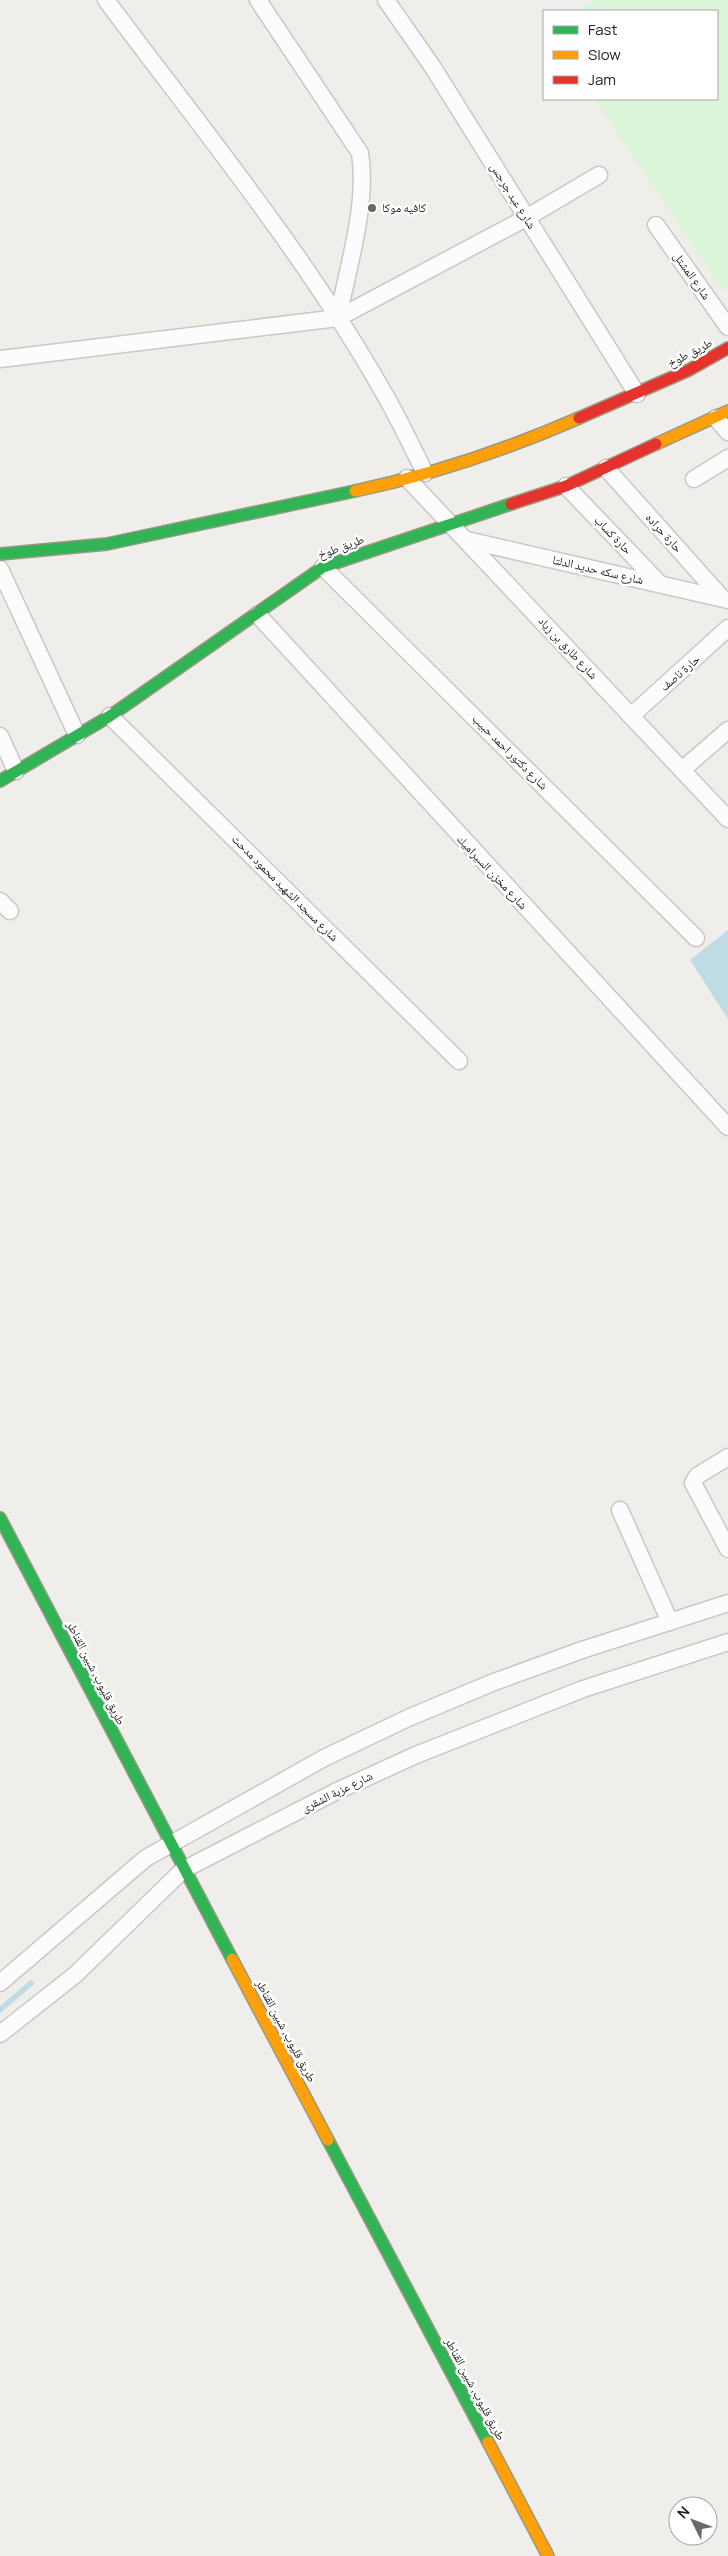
<svg xmlns="http://www.w3.org/2000/svg" width="728" height="2556" font-family="Manrope,'Noto Naskh Arabic',sans-serif">
  <style>
    .park { fill: #daf5da }
    .water { fill: #bfdbe3 }
    .lines { fill: none; stroke-linecap: round; stroke-linejoin: round }
    .stream { stroke: #bfdbe3; stroke-width: 5.5 }
    .street-casing { stroke: #c9c8c7; stroke-width: 19 }
    .fast-casing { stroke: #999a82; stroke-width: 14 }
    .slow-casing { stroke: #999a82; stroke-width: 14 }
    .jam-casing { stroke: #999a82; stroke-width: 14 }
    .street { stroke: #fdfcfc; stroke-width: 16 }
    .fast { stroke: #30b455; stroke-width: 11 }
    .slow { stroke: #ff9f0a; stroke-width: 11 }
    .jam { stroke: #e5322d; stroke-width: 11 }
    .poi-dot { fill: #6a6968; stroke: #fff; stroke-width: 2 }
    .labels { text-anchor: middle; stroke-width: 5; stroke-linejoin: round; paint-order: stroke }
    .street-label { font-size: 12px; fill: #222; stroke: #fff }
    .poi-label { font-size: 12px; fill: #222; stroke: #fff; text-anchor: start }
  </style>
  <rect width="100%" height="100%" fill="#f0eeeb"/>
  <!-- park -->
  <polygon class="park" points="594,0 728,0 728,286 723,290 595,99 717,99 717,11 578,11"/>
  <!-- water -->
  <polygon class="water" points="728,930 728,1019 690,960"/>
  <g class="lines">
    <!-- stream -->
    <polyline class="stream" points="0,2010 31,1983"/>
    <!-- street casing -->
    <g class="street-casing">
      <g id="street">
        <path d="M106,0C202,129 306,255 385,395C400,421 412,447 425,473"/>
        <path d="M258,0L360,153C368,205 348,266 338,318"/>
        <polyline points="386,0 432,66 637,394"/>
        <polyline points="656,225 728,327"/>
        <polyline points="0,359 338,318 526,218 599,175"/>
        <polyline points="716,418 728,432"/>
        <polyline points="606,468 722,598"/>
        <polyline points="407,478 728,819"/>
        <polyline points="694,479 728,458"/>
        <polyline points="566,486 660,584"/>
        <polyline points="467,540 728,600"/>
        <polyline points="323,567 696,938"/>
        <polyline points="0,569 77,735"/>
        <polyline points="258,615 728,1127"/>
        <polyline points="110,716 459,1061"/>
        <polyline points="631,716 728,628"/>
        <polyline points="0,736 16,771"/>
        <polyline points="682,770 728,730"/>
        <polyline points="0,901 10,911"/>
        <polyline points="728,1457 697,1476 693,1483 728,1549"/>
        <polyline points="620,1510 670,1622"/>
        <polyline points="0,1983 146,1858 324,1758 408,1718 494,1682 582,1650 728,1603"/>
        <polyline points="0,2034 75,1975 183,1870 335,1792 416,1755 583,1689 728,1642"/>
      </g>
    </g>
    <!-- fast casing -->
    <g class="fast-casing">
      <g id="fast">
        <polyline points="0,554 107,544 355,491"/>
        <polyline points="0,781 110,716 323,567 511,504"/>
        <polyline points="0,1518 232,1959"/>
        <polyline points="328,2140 488,2442"/>
      </g>
    </g>
    <!-- slow casing -->
    <g class="slow-casing">
      <g id="slow">
        <polyline points="656,444 728,411"/>
        <path d="M355,491C431,475 508,449 579,418"/>
        <polyline points="232,1959 328,2140"/>
        <polyline points="488,2442 548,2556"/>
      </g>
    </g>
    <!-- jam casing -->
    <g class="jam-casing">
      <g id="jam">
        <polyline points="579,418 689,370 728,348"/>
        <polyline points="511,504 566,486 656,444"/>
      </g>
    </g>
    <!-- street -->
    <use href="#street" class="street"/>
    <!-- fast -->
    <use href="#fast" class="fast"/>
    <!-- slow -->
    <use href="#slow" class="slow"/>
    <!-- jam -->
    <use href="#jam" class="jam"/>
  </g>
  <!-- markers -->
  <circle class="poi-dot" cx="372" cy="208" r="5"/>
  <g class="labels">
    <!-- street labels -->
    <g class="street-label">
      <text transform="translate(513 196) rotate(58)" y="4">شارع عبد جرجس</text>
      <text transform="translate(692 276) rotate(55)" y="4">شارع المشتل</text>
      <text transform="translate(690 353) rotate(-28)" y="4">طريق طوخ</text>
      <text transform="translate(664 533) rotate(48)" y="4">حارة حراده</text>
      <text transform="translate(613 535) rotate(46)" y="4">حارة كساب</text>
      <text transform="translate(341 547) rotate(-20)" y="4">طريق طوخ</text>
      <text transform="translate(598 570) rotate(13)" y="4">شارع سكه حديد الدلتا</text>
      <text transform="translate(568 648) rotate(47)" y="4">شارع طارق بن زياد</text>
      <text transform="translate(680 673) rotate(-41)" y="4">حارة ناصف</text>
      <text transform="translate(510 752) rotate(45)" y="4">شارع دكتور احمد حبيب</text>
      <text transform="translate(492 872) rotate(47)" y="4">شارع مخزن السيراميك</text>
      <text transform="translate(285 888) rotate(45)" y="4">شارع مسجد الشهيد محمود مدحت</text>
      <text transform="translate(96 1673) rotate(63)" y="4">طريق قليوب, شبين القناطر</text>
      <text transform="translate(337 1792) rotate(-26)" y="4">شارع عزبة الشقرى</text>
      <text transform="translate(286 2031) rotate(62)" y="4">طريق قليوب, شبين القناطر</text>
      <text transform="translate(475 2389) rotate(62)" y="4">طريق قليوب, شبين القناطر</text>
    </g>
    <!-- poi labels -->
    <g class="poi-label">
      <text x="382" y="212">كافيه موكا</text>
    </g>
  </g>
  <!-- legend -->
  <rect x="543" y="10" width="175" height="90" fill="#ffffff" stroke="#a7a7a7"/>
  <rect x="553" y="26" width="25" height="8" fill="#30b455" stroke="#a7a7a7"/>
  <text x="588" y="35" font-size="15" fill="#222222">Fast</text>
  <rect x="553" y="51" width="25" height="8" fill="#ff9f0a" stroke="#a7a7a7"/>
  <text x="588" y="60" font-size="15" fill="#222222">Slow</text>
  <rect x="553" y="76" width="25" height="8" fill="#e5322d" stroke="#a7a7a7"/>
  <text x="588" y="85" font-size="15" fill="#222222">Jam</text>
  <!-- north arrow -->
  <g transform="translate(693 2521) rotate(312)"><circle r="24" fill="#ffffff" stroke="#a7a7a7"/>
  <path d="M0-4L9 19L0 12L-9 19Z" fill="#6a6968"/>
  <text y="-8" font-size="14" font-weight="bold" text-anchor="middle" fill="#222222">N</text>
  </g>
</svg>
